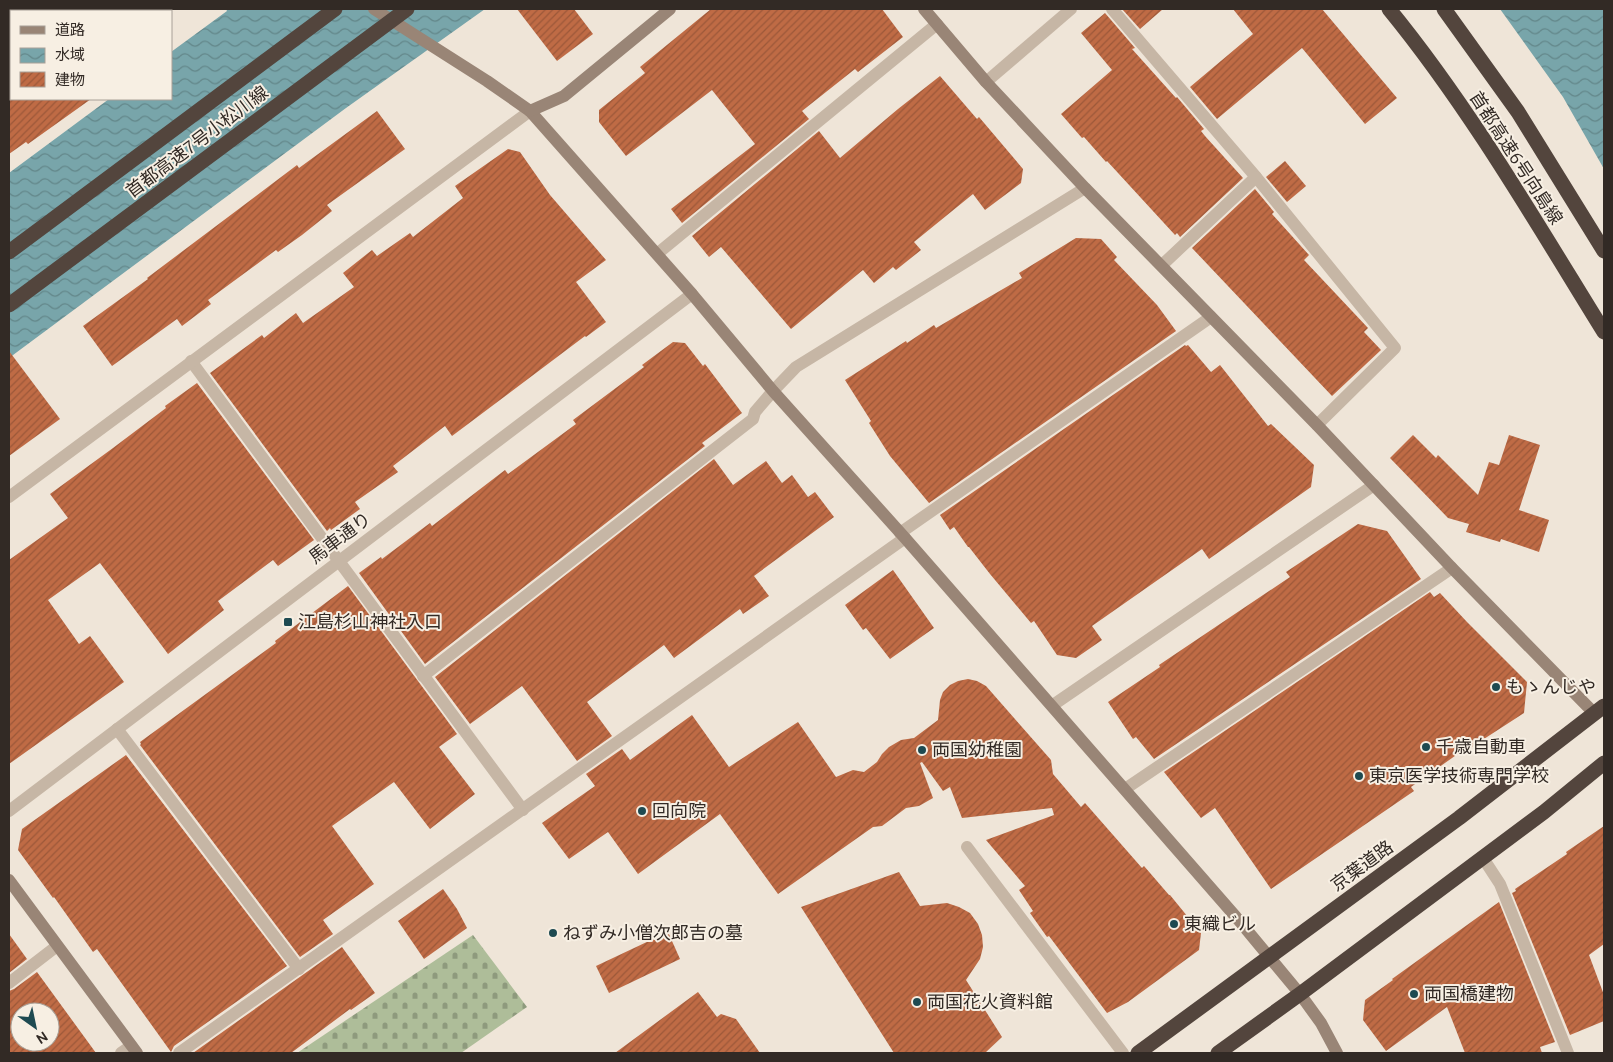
<svg xmlns="http://www.w3.org/2000/svg" width="1613" height="1062" font-family="Ubuntu,'Noto Sans JP',sans-serif">
  <style>
    .cemetery { fill: url(#cemetery-stones) }
    .water { fill: url(#water-waves) }
    .building { fill: url(#building-hatch); fill-rule: evenodd }
    .lines { fill: none; stroke-linecap: round; stroke-linejoin: round }
    .lane { stroke: #c6b6a5; stroke-width: 12 }
    .street { stroke: #c6b6a5; stroke-width: 12 }
    .secondary { stroke: #998576; stroke-width: 12 }
    .highway { stroke: #53453d; stroke-width: 15 }
    .highway-bridge { stroke: #53453d; stroke-width: 15 }
    .poi-dot { fill: #1e4a51; stroke: #f7efe3; stroke-width: 2 }
    .labels { text-anchor: middle; stroke-width: 4; stroke-linejoin: round; paint-order: stroke }
    .street-label { font-size: 18px; fill: #322a25; stroke: #f7efe3 }
    .poi-label { font-size: 18px; fill: #322a25; stroke: #f7efe3; text-anchor: start }
  </style>
  <defs>
    <pattern id="cemetery-stones" width="16" height="16" patternUnits="userSpaceOnUse" patternTransform="scale(1.25)"><rect width="16" height="16" fill="#aebd99"/><path d="M2 7V4a2 2 0 0 1 4 0v3zM10 15v-3a2 2 0 0 1 4 0v3z" fill="#8e9a7d"/></pattern>
    <pattern id="water-waves" width="16" height="10" patternUnits="userSpaceOnUse" patternTransform="scale(1.25)"><rect width="16" height="10" fill="#78a5aa"/><path d="M0 5q4-4 8 0t8 0" fill="none" stroke="#63878a"/></pattern>
    <pattern id="building-hatch" width="6" height="6" patternUnits="userSpaceOnUse" patternTransform="scale(1.25)"><rect width="6" height="6" fill="#bf6b45"/><path d="M-1 1l2-2M0 6l6-6M5 7l2-2" fill="none" stroke="#9c5839"/></pattern>
  </defs>
  <rect width="100%" height="100%" fill="#efe5d8"/>
  <!-- cemetery -->
  <polygon class="cemetery" points="473,935 527,1007 461,1053 297,1053"/>
  <!-- water -->
  <g class="water">
    <polygon points="226,9 485,9 346,108 9,358 9,173 109,99 171,99 171,52 227,11"/>
    <polygon points="1500,9 1604,9 1604,169 1563,97"/>
  </g>
  <!-- building -->
  <g class="building">
    <polygon points="517,9 574,9 593,34 557,61"/>
    <polygon points="711,9 882,9 903,37 858,72 855,69 802,111 809,119 682,223 671,209 755,144 712,90 626,156 599,122 599,110 645,73 640,67"/>
    <polygon points="1122,9 1163,9 1140,29"/>
    <polygon points="1233,9 1322,9 1397,98 1365,124 1302,48 1217,119 1190,87 1253,34"/>
    <polygon points="1105,13 1135,48 1132,49 1176,98 1177,97 1204,129 1201,131 1205,136 1243,178 1180,237 1177,233 1175,235 1107,161 1106,162 1084,137 1082,138 1061,114 1112,70 1081,33"/>
    <polygon points="940,76 977,119 979,117 1023,169 1021,183 985,210 973,194 914,242 921,250 896,270 893,267 874,283 863,270 791,329 721,247 709,257 692,236 819,131 840,158 898,109"/>
    <polygon points="9,99 91,99 28,144 26,142 9,154"/>
    <polygon points="377,111 405,149 327,205 332,211 302,235 278,252 276,250 208,300 211,304 182,326 177,319 112,366 83,326 148,279 147,278 297,165 299,168"/>
    <polygon points="508,149 520,152 550,195 606,260 576,282 606,322 586,337 585,336 452,436 445,426 393,466 398,472 355,502 360,509 331,530 330,528 327,531 210,373 262,335 264,338 296,313 303,323 354,287 343,273 372,250 377,256 410,233 413,237 463,198 455,186"/>
    <polygon points="1285,161 1306,186 1287,202 1266,177"/>
    <polygon points="1255,189 1274,212 1272,214 1309,255 1304,260 1368,328 1364,332 1381,350 1332,396 1192,248"/>
    <polygon points="1076,238 1101,239 1117,257 1114,260 1157,305 1176,331 929,503 890,456 869,423 871,421 845,380 906,341 907,343 934,325 936,328 1022,278 1019,273"/>
    <polygon points="673,342 685,343 703,366 705,364 742,413 702,443 705,446 425,664 359,573 381,557 382,559 430,523 432,526 505,470 508,474 576,424 573,420 644,367 642,365"/>
    <polygon points="1185,345 1186,346 1188,345 1211,372 1220,365 1268,426 1271,424 1314,465 1311,487 1209,559 1202,549 1092,626 1102,640 1076,658 1057,655 1034,621 1031,623 990,574 969,547 968,547 954,527 950,530 940,515"/>
    <polygon points="9,351 60,419 9,456"/>
    <polygon points="197,383 314,540 278,566 273,560 218,601 224,610 168,654 100,563 48,600 79,644 90,636 124,682 9,764 9,560 68,518 50,494 113,448 166,408 165,406"/>
    <polygon points="1413,435 1436,458 1438,455 1478,495 1489,462 1499,465 1509,435 1540,445 1519,510 1549,520 1539,552 1501,539 1500,542 1466,532 1469,524 1448,518 1390,458"/>
    <polygon points="714,459 733,485 766,461 782,483 792,475 808,497 815,492 834,517 754,576 769,596 743,614 740,609 674,658 664,645 587,702 612,736 577,761 522,686 470,724 435,677"/>
    <polygon points="1358,524 1387,531 1421,579 1154,759 1136,737 1133,739 1108,702 1160,667 1159,665 1290,577 1286,572"/>
    <polygon points="893,570 934,628 890,659 866,628 863,630 845,605"/>
    <polygon points="348,586 457,734 439,747 475,794 430,829 394,782 332,826 374,884 323,920 333,934 300,957 140,745 141,744 140,742 276,643 275,641"/>
    <polygon points="1430,592 1434,597 1440,593 1467,622 1527,682 1524,713 1470,748 1469,746 1411,787 1414,791 1271,889 1215,808 1201,818 1164,772"/>
    <polygon points="968,679 977,681 986,686 1051,760 1053,774 1081,807 1085,803 1142,868 1144,866 1169,895 1170,895 1201,933 1199,950 1128,1002 1107,1013 1049,936 1047,937 1030,913 1033,911 1019,890 1025,886 986,840 1054,815 1052,808 962,818 950,787 943,791 922,762 920,763 933,798 919,806 906,808 882,826 873,827 778,894 720,814 638,874 608,832 569,859 542,823 595,786 586,774 622,749 630,760 692,715 729,767 798,722 836,777 853,770 864,772 877,762 882,754 889,747 901,740 914,738 938,720 940,700 943,692 950,685 958,681"/>
    <polygon points="126,755 287,966 174,1046 171,1052 97,949 93,952 54,897 53,898 18,850 22,829"/>
    <polygon points="1604,826 1604,944 1589,955 1604,995 1604,1021 1570,1035 1512,893 1516,891 1515,889 1567,854 1566,852"/>
    <polygon points="899,872 920,906 947,903 959,907 970,913 978,924 982,935 983,947 980,959 966,980 1002,1037 985,1053 894,1053 801,907"/>
    <polygon points="443,889 457,909 467,928 424,959 398,921"/>
    <polygon points="1499,902 1555,1042 1540,1047 1542,1053 1465,1053 1447,1007 1386,1051 1363,1020 1365,1000 1393,980 1392,979"/>
    <polygon points="668,932 680,959 609,993 596,966"/>
    <polygon points="9,934 27,959 9,973"/>
    <polygon points="342,947 375,993 351,1010 350,1009 291,1053 193,1053"/>
    <path d="M37,972L96,1053H9V991L14,989ZM20,1012H50V1042H20Z"/>
    <polygon points="698,992 717,1017 721,1014 736,1019 760,1053 615,1053"/>
  </g>
  <g class="lines">
    <!-- lane -->
    <g class="lane">
      <polyline points="1112,9 1256,177 1395,348 1317,425"/>
      <polyline points="657,254 937,24"/>
      <polyline points="1162,265 1256,177"/>
      <polyline points="191,361 523,810"/>
      <polyline points="900,533 1211,317"/>
      <polyline points="423,676 753,419 755,412 773,391"/>
      <polyline points="117,729 299,969"/>
      <polyline points="1125,789 1452,568"/>
      <polyline points="967,847 1123,1053"/>
      <polyline points="9,983 57,946"/>
    </g>
    <!-- street -->
    <g class="street">
      <polyline points="986,82 1071,9"/>
      <polyline points="773,391 796,367 1085,188"/>
      <polyline points="9,497 530,111"/>
      <polyline points="1053,705 1374,485"/>
      <polyline points="9,811 692,294"/>
      <polyline points="1483,858 1500,884 1568,1053"/>
      <polyline points="121,1053 131,1046"/>
      <polyline points="179,1053 905,538"/>
    </g>
    <!-- secondary -->
    <g class="secondary">
      <polyline points="374,9 487,81 530,111 692,294 773,391 905,538 1236,917 1300,994 1321,1023 1337,1053"/>
      <polyline points="924,9 986,82 1085,188 1317,425 1452,568 1594,713"/>
      <polyline points="37,11 40,9"/>
      <polyline points="9,32 11,30"/>
      <polyline points="530,111 564,96 670,9"/>
      <polyline points="9,880 137,1053"/>
    </g>
    <!-- highway -->
    <g class="highway">
      <path d="M1389,9C1470,108 1537,224 1604,332"/>
      <polyline points="1444,9 1518,112 1604,251"/>
      <polyline points="9,252 335,9"/>
      <polyline points="1138,1053 1459,818 1604,706"/>
      <polyline points="1218,1053 1300,994 1544,812 1604,763"/>
    </g>
    <!-- highway-bridge -->
    <polyline class="highway-bridge" points="9,305 407,9"/>
  </g>
  <!-- markers -->
  <g class="poi-dot">
    <rect x="283" y="617" width="10" height="10" rx="2.5"/>
    <circle cx="1496" cy="687" r="5"/>
    <circle cx="1426" cy="747" r="5"/>
    <circle cx="922" cy="750" r="5"/>
    <circle cx="1359" cy="776" r="5"/>
    <circle cx="642" cy="811" r="5"/>
    <circle cx="1174" cy="924" r="5"/>
    <circle cx="553" cy="933" r="5"/>
    <circle cx="1414" cy="994" r="5"/>
    <circle cx="917" cy="1002" r="5"/>
  </g>
  <g class="labels">
    <!-- street labels -->
    <g class="street-label">
      <text transform="translate(197 142) rotate(-37)" y="6">首都高速7号小松川線</text>
      <text transform="translate(1516 158) rotate(57)" y="6">首都高速6号向島線</text>
      <text transform="translate(340 538) rotate(-37)" y="6">馬車通り</text>
      <text transform="translate(1362 866) rotate(-36)" y="6">京葉道路</text>
    </g>
    <!-- poi labels -->
    <g class="poi-label">
      <text x="298" y="628">江島杉山神社入口</text>
      <text x="1506" y="693">もゝんじや</text>
      <text x="1436" y="753">千歳自動車</text>
      <text x="932" y="756">両国幼稚園</text>
      <text x="1369" y="782">東京医学技術専門学校</text>
      <text x="652" y="817">回向院</text>
      <text x="1184" y="930">東織ビル</text>
      <text x="563" y="939">ねずみ小僧次郎吉の墓</text>
      <text x="1424" y="1000">両国橋建物</text>
      <text x="927" y="1008">両国花火資料館</text>
    </g>
  </g>
  <!-- border -->
  <rect width="1613" height="1062" fill="none" stroke="#322a25" stroke-width="20"/>
  <!-- legend -->
  <rect x="10" y="10" width="162" height="90" fill="#f7efe3" stroke="#a8a097"/>
  <rect x="20" y="26" width="25" height="8" fill="#998576" stroke="#a8a097"/>
  <text x="55" y="35" font-size="15" fill="#322a25">道路</text>
  <rect x="20" y="48" width="25" height="15" fill="url(#water-waves)" stroke="#a8a097"/>
  <text x="55" y="60" font-size="15" fill="#322a25">水域</text>
  <rect x="20" y="72" width="25" height="15" fill="url(#building-hatch)" stroke="#a8a097"/>
  <text x="55" y="85" font-size="15" fill="#322a25">建物</text>
  <!-- north arrow -->
  <g transform="translate(35 1027) rotate(147)"><circle r="24" fill="#f7efe3" stroke="#a8a097"/>
  <path d="M0-4L9 19L0 12L-9 19Z" fill="#1e4a51"/>
  <text y="-8" font-size="14" font-weight="bold" text-anchor="middle" fill="#322a25">N</text>
  </g>
</svg>
